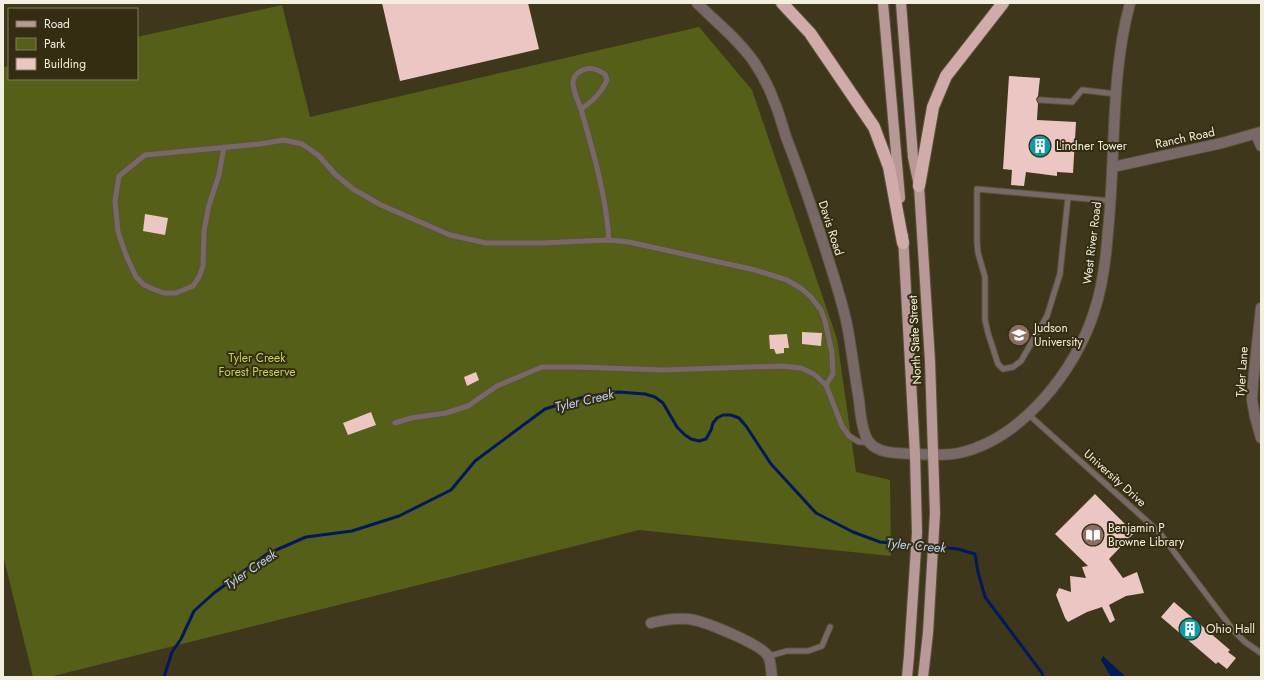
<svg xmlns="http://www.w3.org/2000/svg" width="1264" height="680" font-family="Jost,sans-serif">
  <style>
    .green { fill: #565f18 }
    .water { fill: #00195b }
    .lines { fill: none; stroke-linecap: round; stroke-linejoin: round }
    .stream { stroke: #00195b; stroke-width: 3 }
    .building { fill: #ecc6c2 }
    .lane-casing { stroke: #5c543a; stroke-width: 7 }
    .street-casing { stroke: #5c543a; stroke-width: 12 }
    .primary-casing { stroke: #5c543a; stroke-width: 12 }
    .highway-casing { stroke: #5c543a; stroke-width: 14 }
    .lane { stroke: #786968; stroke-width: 5 }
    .street { stroke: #786968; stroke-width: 10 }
    .primary { stroke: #b89997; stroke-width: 10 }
    .highway { stroke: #d1aba9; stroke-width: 12 }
    .labels { text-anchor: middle; stroke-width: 4; stroke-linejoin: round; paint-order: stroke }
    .street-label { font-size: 12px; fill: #f3efdf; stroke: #342d11 }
    .poi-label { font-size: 12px; fill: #f3efdf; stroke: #342d11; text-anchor: start }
    .park-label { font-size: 12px; fill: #c3d456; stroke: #342d11 }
    .water-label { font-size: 13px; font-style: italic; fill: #bcd2fa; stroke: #342d11 }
  </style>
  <rect width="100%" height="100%" fill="#3f371b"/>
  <!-- green -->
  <polygon class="green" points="282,5 310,117 699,27 752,90 837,339 856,472 890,480 891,556 639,530 49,677 33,677 3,555 3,67 9,66 9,79 137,79 137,37"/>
  <!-- water -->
  <polygon class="water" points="1103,656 1126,677 1111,677 1101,660"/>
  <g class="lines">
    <!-- stream -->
    <polyline class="stream" points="164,677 172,652 181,639 194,611 214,593 267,554 306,537 352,531 399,516 451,490 475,461 545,409 584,397 618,392 645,394 655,397 663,403 677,427 685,435 691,439 699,441 706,439 711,430 713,423 717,418 723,415 731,415 739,418 746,426 771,464 816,513 853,532 880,542 958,549 975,554 978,572 985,597 1042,673 1043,677"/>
  </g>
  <!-- building -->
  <g class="building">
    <polygon points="382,3 528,3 539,49 400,81"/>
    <polygon points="1009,76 1040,78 1038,96 1036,99 1038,103 1037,120 1076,122 1073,173 1057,172 1057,176 1026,172 1024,186 1011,185 1012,170 1003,169"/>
    <polygon points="145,214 168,218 165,235 143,231"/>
    <polygon points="802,332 822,333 821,346 802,344"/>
    <polygon points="787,334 789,348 784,348 784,353 776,354 774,349 770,349 769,335"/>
    <polygon points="476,372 479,380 467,386 464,377"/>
    <polygon points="371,412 376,425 348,435 343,423"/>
    <polygon points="1095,494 1134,533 1109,559 1123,578 1137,572 1144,593 1126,596 1109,605 1115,620 1110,623 1102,607 1087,612 1068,622 1065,618 1056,595 1059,588 1071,592 1070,576 1086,578 1082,567 1088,566 1055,534"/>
    <polygon points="1174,602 1230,650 1228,652 1236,658 1227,669 1218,662 1216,664 1161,617"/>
  </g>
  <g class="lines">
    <!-- lane casing -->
    <g class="lane-casing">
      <g id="lane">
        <polyline points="1040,100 1072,102 1082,90 1116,94"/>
        <path d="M581,109C578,101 572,89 573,81C575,72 585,67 594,69C597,69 602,73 605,74L607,80C600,94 594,100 581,109C593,151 606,195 609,240"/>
        <polyline points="224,147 219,175 209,205 204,231 203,266 199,277 193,286 176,293 164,293 153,289 144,285 136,277 126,255 118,232 115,201 119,176 145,155 260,144 284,140 302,144 318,155 336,175 353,189 381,205 450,235 486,243 541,243 609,240 629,242 755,270 787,280 802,289 811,297 821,310 825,321 832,353 833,374 826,385"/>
        <polyline points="1068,197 1060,274 1047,316 1021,361 1013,367 1003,369 998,364 988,333 985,320 985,277 978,253 977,242 977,189 1111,201"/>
        <polyline points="1028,414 1159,532 1234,631 1245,642 1261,653"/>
        <polyline points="395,423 411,418 446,413 468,406 497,386 542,367 578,367 663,370 782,366 801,368 814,374 826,385 842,426 849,436 859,442 869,442"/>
        <polyline points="769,656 787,651 808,651 822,646 830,627"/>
      </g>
    </g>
    <!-- street casing -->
    <g class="street-casing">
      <g id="street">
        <path d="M697,3C716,22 739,40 754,62C762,74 769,87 774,101C779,112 782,125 786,137C802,178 816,220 829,261C836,284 844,307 848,330C852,353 855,377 859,400C860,412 862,433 869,442C879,455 901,453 916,454C930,455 945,456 959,453C1022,439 1076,370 1094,312C1103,286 1106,259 1108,231C1116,155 1110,77 1130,3"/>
        <polyline points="1256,134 1261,146"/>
        <polyline points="1113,167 1222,143 1261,132"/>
        <polyline points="1261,308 1253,382 1252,400 1255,417 1261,438"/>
        <path d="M651,623C663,620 676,618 688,619C702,620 761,644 768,656C771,661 771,671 772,677"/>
      </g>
    </g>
    <!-- primary casing -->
    <g class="primary-casing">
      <g id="primary">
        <polyline points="883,3 900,198"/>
        <polyline points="901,3 913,157 919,186 930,361 935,513 928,633 923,677"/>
        <polyline points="903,236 915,454 917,533 909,656 907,677"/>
      </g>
    </g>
    <!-- highway casing -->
    <g class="highway-casing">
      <g id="highway">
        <polyline points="782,3 810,33 874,127 889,167 903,243"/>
        <polyline points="919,186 933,107 946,76 1003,3"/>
      </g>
    </g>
    <!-- lane -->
    <use href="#lane" class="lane"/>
    <!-- street -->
    <use href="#street" class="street"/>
    <!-- primary -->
    <use href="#primary" class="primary"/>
    <!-- highway -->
    <use href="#highway" class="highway"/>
  </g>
  <!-- icons -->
  <defs>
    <g id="building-disc" transform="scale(1.15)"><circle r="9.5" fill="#0f9aa8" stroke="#342d11"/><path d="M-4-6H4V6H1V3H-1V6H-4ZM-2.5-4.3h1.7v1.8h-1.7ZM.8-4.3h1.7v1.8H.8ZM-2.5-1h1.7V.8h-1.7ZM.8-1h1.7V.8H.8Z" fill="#fff"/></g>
    <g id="university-disc" transform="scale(1.15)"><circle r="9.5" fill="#8d6e63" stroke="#342d11"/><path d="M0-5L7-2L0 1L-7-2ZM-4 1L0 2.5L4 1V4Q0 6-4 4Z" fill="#fff"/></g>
    <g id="library-disc" transform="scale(1.15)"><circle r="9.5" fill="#8d6e63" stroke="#342d11"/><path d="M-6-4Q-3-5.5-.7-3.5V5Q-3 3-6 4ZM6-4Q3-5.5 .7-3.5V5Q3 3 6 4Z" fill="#fff"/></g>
  </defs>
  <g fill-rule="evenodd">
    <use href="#building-disc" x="1040" y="146"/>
    <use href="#university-disc" x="1019" y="335"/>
    <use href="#library-disc" x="1093" y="535"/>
    <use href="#building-disc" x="1190" y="629"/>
  </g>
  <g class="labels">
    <!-- street labels -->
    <g class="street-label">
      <text transform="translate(1185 138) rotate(-12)" y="4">Ranch Road</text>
      <text transform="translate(831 228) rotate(72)" y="4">Davis Road</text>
      <text transform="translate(1092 243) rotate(-83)" y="4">West River Road</text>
      <text transform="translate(915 340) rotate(-93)" y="4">North State Street</text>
      <text transform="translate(1242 372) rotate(-86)" y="4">Tyler Lane</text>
      <text transform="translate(1115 478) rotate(42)" y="4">University Drive</text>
    </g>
    <!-- poi labels -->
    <g class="poi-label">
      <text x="1056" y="150">Lindner Tower</text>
      <text x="1034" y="332">Judson<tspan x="1034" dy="14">University</tspan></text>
      <text x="1108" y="532">Benjamin P<tspan x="1108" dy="14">Browne Library</tspan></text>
      <text x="1206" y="633">Ohio Hall</text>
    </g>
    <!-- park labels -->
    <g class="park-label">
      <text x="257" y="362">Tyler Creek<tspan x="257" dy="14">Forest Preserve</tspan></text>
    </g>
    <!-- water labels -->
    <g class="water-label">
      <text transform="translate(584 400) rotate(-13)" y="5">Tyler Creek</text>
      <text transform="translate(916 545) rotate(5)" y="5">Tyler Creek</text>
      <text transform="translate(250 569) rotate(-34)" y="5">Tyler Creek</text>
    </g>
  </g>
  <!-- border -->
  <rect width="1264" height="680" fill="none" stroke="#f3efdf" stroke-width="8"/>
  <!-- legend -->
  <rect x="8" y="8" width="130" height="72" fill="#342d11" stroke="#807b63"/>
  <rect x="16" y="21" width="20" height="6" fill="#b89997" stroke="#807b63"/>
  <text x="44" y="28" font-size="12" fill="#f3efdf">Road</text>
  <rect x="16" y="38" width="20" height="12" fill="#565f18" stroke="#807b63"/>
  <text x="44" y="48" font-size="12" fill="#f3efdf">Park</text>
  <rect x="16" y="58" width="20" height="12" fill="#ecc6c2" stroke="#807b63"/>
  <text x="44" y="68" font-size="12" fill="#f3efdf">Building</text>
</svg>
